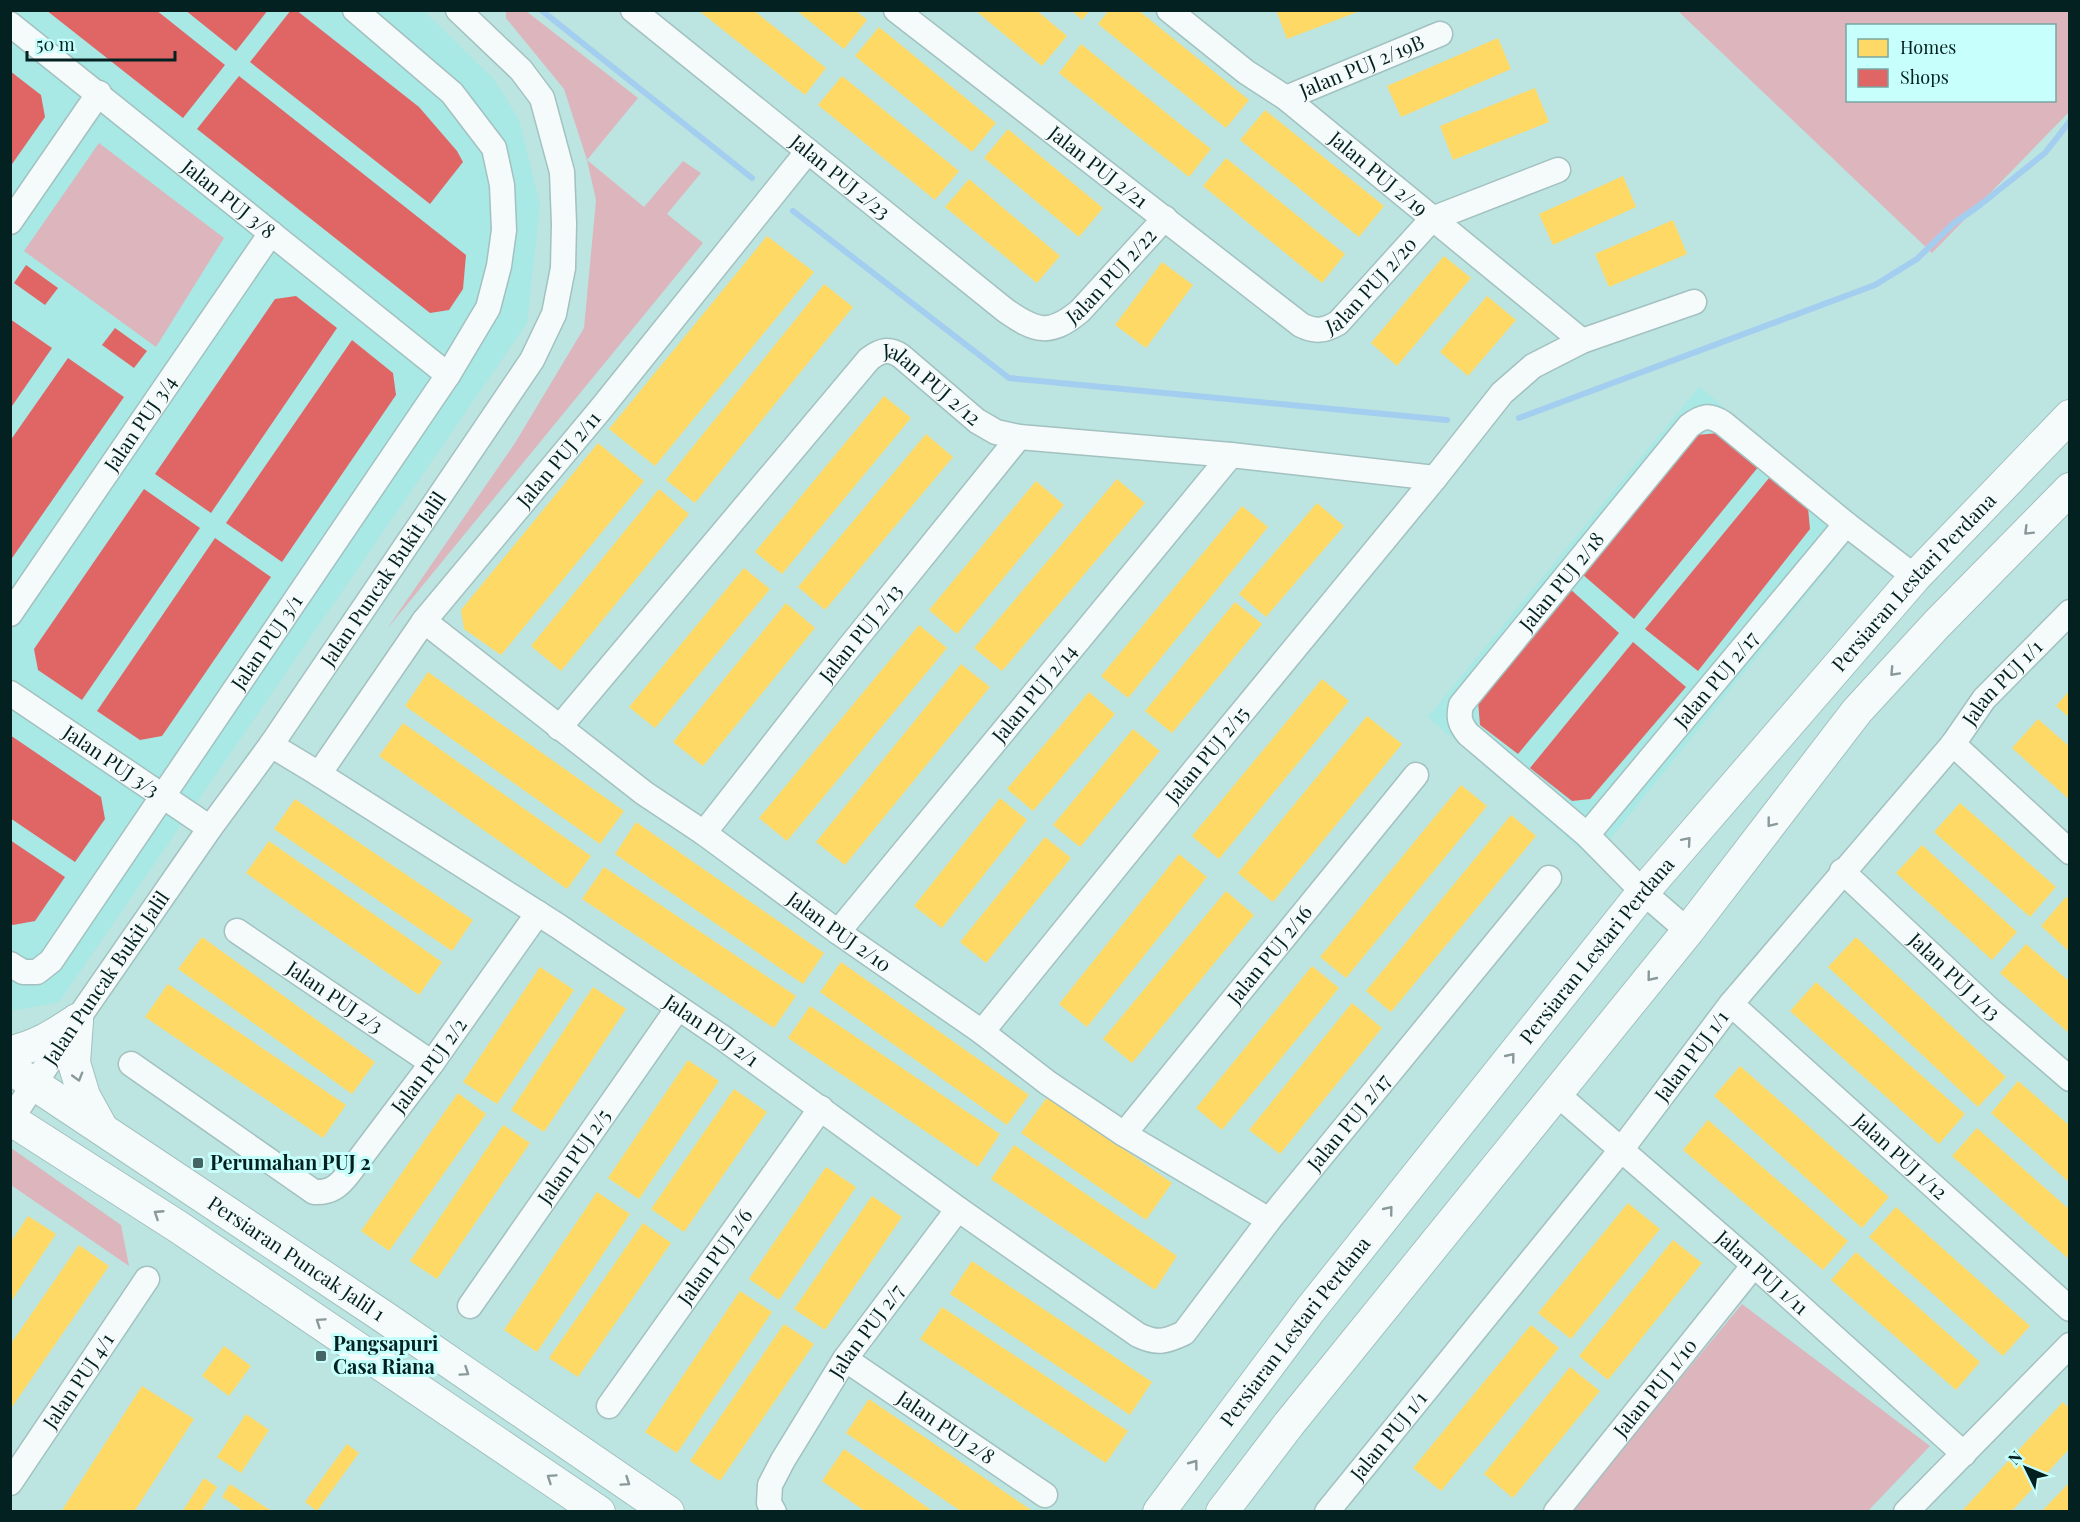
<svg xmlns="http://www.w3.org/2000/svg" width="2080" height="1522" font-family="'Playfair Display',serif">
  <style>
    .built { fill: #a8e8e5 }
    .green { fill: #ddb6bd; fill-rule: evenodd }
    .homes { fill: #ffd966 }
    .shops { fill: #e06666 }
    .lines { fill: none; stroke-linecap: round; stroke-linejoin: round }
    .stream { stroke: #a3cef0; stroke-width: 6 }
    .minor-casing { stroke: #a2c1c0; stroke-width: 27 }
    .major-casing { stroke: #a2c1c0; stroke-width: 34 }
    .minor { stroke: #f5fbfa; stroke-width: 24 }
    .major { stroke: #f5fbfa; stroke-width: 32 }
    .oneway { stroke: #889998 }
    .poi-dot { fill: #446564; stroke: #c6fffb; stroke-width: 2 }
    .labels { text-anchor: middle; stroke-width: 6; stroke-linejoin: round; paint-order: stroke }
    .street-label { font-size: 20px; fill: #032120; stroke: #c6fffb }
    .poi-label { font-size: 20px; font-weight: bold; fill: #032120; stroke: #c6fffb; text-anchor: start }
  </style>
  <rect width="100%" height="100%" fill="#bce4e1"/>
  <!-- built -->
  <g class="built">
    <polygon points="11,11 424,11 494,79 519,120 540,205 527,323 59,1002 11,1011"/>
    <polygon points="1699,387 1865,522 1593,860 1428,717"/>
  </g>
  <!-- green -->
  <g class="green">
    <polygon points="506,11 526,11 638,98 587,160 644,207 683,161 701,173 667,214 703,243 387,629 515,443 584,328 596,200 587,160 564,89 506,18"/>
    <path d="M1678,11H2069V112L1932,253ZM1848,26H2054V100H1848Z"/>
    <polygon points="99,143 224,238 156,347 24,251"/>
    <polygon points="11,1148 121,1225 129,1266 11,1185"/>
    <polygon points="1742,1304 1930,1446 1868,1511 1570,1512"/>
  </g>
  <!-- homes -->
  <g class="homes">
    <polygon points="698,10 753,10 826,68 805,95"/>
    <polygon points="796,10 855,10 867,20 844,49"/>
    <polygon points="975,10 1036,10 1067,36 1042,66"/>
    <polygon points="1071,10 1090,10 1082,20"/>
    <polygon points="1109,10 1138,10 1249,100 1226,128 1098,24"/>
    <polygon points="1276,10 1359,10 1360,11 1287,39"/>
    <polygon points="879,27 996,123 972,152 855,56"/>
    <polygon points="1498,38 1511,69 1401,117 1387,86"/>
    <polygon points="1081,44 1211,149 1189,177 1059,73"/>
    <polygon points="842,76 959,171 935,200 818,105"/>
    <polygon points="1535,88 1549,122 1453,160 1440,126"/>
    <polygon points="1265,110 1384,206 1359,237 1240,140"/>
    <polygon points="1008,129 1103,208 1079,237 984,158"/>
    <polygon points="1226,158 1345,254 1322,283 1203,186"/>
    <polygon points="1623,176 1636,207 1553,245 1539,214"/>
    <polygon points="969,179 1060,256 1037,283 945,207"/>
    <polygon points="1673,220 1687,254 1609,287 1595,254"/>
    <polygon points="767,236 814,272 655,466 609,429"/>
    <polygon points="1444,256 1471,278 1397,366 1371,343"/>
    <polygon points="1162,262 1193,285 1146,348 1115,325"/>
    <polygon points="824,284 853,307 695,503 666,480"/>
    <polygon points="1487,296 1516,320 1468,376 1440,352"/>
    <polygon points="884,396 911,418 782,574 755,552"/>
    <polygon points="926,434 953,457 825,610 798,587"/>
    <polygon points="598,443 644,481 501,655 464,629 461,610"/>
    <polygon points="1117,479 1145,503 1002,671 974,648"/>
    <polygon points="1036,481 1064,505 957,634 929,610"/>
    <polygon points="659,489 689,514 561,671 531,646"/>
    <polygon points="1317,503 1344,526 1266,617 1239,594"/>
    <polygon points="1242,506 1268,527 1128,698 1101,676"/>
    <polygon points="744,568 770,589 655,728 629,707"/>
    <polygon points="1235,602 1262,624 1172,733 1145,711"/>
    <polygon points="786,603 815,628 703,766 673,742"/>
    <polygon points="919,625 947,648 787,841 759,818"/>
    <polygon points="961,664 990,687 845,865 816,842"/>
    <polygon points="428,672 624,811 600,844 405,706"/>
    <polygon points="1322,679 1349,701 1219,859 1192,836"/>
    <polygon points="2070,690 2070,718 2056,706"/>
    <polygon points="1089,692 1115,714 1033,811 1007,789"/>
    <polygon points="1367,716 1402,744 1273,902 1238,873"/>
    <polygon points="2038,719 2070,747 2070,800 2012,748"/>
    <polygon points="403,723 591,856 567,889 379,756"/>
    <polygon points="1133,729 1160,751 1080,847 1053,825"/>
    <polygon points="1461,785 1487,806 1346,978 1320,957"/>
    <polygon points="1000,798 1027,820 942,928 914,906"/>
    <polygon points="295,799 473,920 452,951 274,829"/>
    <polygon points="1960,803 2056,887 2030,917 1934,832"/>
    <polygon points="1511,815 1536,836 1391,1012 1366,991"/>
    <polygon points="636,822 824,953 803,984 615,854"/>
    <polygon points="1045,837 1071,858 986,963 960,942"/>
    <polygon points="269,841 442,962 419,995 246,873"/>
    <polygon points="1922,845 2017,932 1992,960 1896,873"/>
    <polygon points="1179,854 1207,877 1087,1027 1059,1004"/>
    <polygon points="604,867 796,996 774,1028 582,899"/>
    <polygon points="1226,891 1254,915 1132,1063 1103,1039"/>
    <polygon points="2066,897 2070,900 2070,952 2041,926"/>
    <polygon points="202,937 375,1062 352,1094 178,969"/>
    <polygon points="1856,937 2006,1077 1978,1107 1828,967"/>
    <polygon points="2026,944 2070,982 2070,1034 2000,973"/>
    <polygon points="841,962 1029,1095 1007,1125 820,992"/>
    <polygon points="1312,966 1339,988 1222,1130 1196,1108"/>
    <polygon points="540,967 574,990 497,1104 463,1082"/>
    <polygon points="1816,982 1965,1114 1939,1144 1790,1011"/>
    <polygon points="168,984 346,1105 323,1138 145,1017"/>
    <polygon points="593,987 626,1009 544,1132 511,1110"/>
    <polygon points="1352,1003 1382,1028 1280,1154 1249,1130"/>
    <polygon points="810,1006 1000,1134 978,1167 788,1038"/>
    <polygon points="688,1060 719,1081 639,1199 608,1178"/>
    <polygon points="1740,1066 1889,1197 1862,1228 1714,1096"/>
    <polygon points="2018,1081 2070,1126 2070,1183 1991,1113"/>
    <polygon points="734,1089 767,1112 684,1232 651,1209"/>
    <polygon points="458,1093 486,1114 389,1251 361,1231"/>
    <polygon points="1048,1096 1172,1183 1146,1220 1021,1133"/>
    <polygon points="1708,1120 1848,1241 1823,1270 1683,1150"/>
    <polygon points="503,1125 530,1143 437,1279 410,1261"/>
    <polygon points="1977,1128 2070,1210 2070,1260 1952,1156"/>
    <polygon points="1014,1145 1177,1256 1155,1290 991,1179"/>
    <polygon points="826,1167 856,1187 779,1300 749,1279"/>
    <polygon points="597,1192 630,1214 537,1352 504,1330"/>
    <polygon points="872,1196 902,1217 825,1330 794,1309"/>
    <polygon points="1628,1203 1660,1229 1571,1339 1538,1313"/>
    <polygon points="1896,1207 2030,1326 2003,1356 1869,1237"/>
    <polygon points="28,1216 56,1234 10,1303 10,1243"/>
    <polygon points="643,1223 671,1243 578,1377 549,1358"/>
    <polygon points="1673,1240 1702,1263 1608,1380 1579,1356"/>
    <polygon points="79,1245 109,1266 10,1410 10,1345"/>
    <polygon points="1856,1252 1980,1362 1956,1390 1831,1280"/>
    <polygon points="972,1261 1152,1382 1130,1415 950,1294"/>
    <polygon points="740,1291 772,1312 677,1453 645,1432"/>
    <polygon points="942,1307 1128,1431 1106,1463 920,1339"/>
    <polygon points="784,1324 814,1344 720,1481 690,1461"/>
    <polygon points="1531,1325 1559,1348 1441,1491 1413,1468"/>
    <polygon points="224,1346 251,1366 229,1396 202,1376"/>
    <polygon points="1570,1367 1600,1391 1513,1498 1484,1474"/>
    <polygon points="142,1386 194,1419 134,1512 61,1512"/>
    <polygon points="869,1399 1034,1512 962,1512 846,1433"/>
    <polygon points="2063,1402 2070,1409 2070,1448 2011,1512 1961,1512"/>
    <polygon points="246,1414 269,1430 241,1473 217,1457"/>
    <polygon points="347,1444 359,1453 317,1511 305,1502"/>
    <polygon points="844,1449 934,1512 866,1512 822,1481"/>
    <polygon points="204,1478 217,1487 201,1512 182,1512"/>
    <polygon points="2070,1482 2070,1512 2041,1512"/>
    <polygon points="230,1484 273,1512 245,1512 222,1497"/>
  </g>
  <!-- shops -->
  <g class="shops">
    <polygon points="46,10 156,10 225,65 183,118"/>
    <polygon points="185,10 268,10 236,51"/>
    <polygon points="291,10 296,10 419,107 457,151 463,162 430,204 250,62"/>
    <polygon points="10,71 41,95 45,117 10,167"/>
    <polygon points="239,76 466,255 463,289 449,310 430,313 197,129"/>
    <polygon points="26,265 58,288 45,305 14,283"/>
    <polygon points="296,296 337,328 211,513 155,474 275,299"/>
    <polygon points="10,319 52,348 10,409"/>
    <polygon points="115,328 147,351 134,368 102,345"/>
    <polygon points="352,340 393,373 396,395 282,562 226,523"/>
    <polygon points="68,358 124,397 10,561 10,441"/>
    <polygon points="1720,433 1759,466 1634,619 1582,574 1695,435"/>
    <polygon points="1769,478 1808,508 1810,529 1698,671 1645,629"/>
    <polygon points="144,489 200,528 82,700 38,670 34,649"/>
    <polygon points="215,538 271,577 162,736 140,740 97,711"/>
    <polygon points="1569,588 1619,633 1518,754 1480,725 1478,701"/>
    <polygon points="1633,642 1686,687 1590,799 1572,801 1530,768"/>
    <polygon points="10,735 101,797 105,819 75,862 10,818"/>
    <polygon points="10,840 65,877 35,921 13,925 10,923"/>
  </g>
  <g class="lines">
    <!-- stream -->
    <g class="stream">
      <polyline points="541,10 752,178"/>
      <polyline points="793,211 1009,378 1447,420"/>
      <polyline points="1519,418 1875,285 1917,259 1953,224 1980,205 2045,153 2070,121"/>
    </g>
    <!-- minor casing -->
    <g class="minor-casing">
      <g id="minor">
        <path id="s1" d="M633,10L1005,310C1036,332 1050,336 1080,311L1165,218"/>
        <path id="s2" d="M896,10L1301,325C1315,332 1324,331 1338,323L1432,219L1558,170"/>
        <path id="s3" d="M1169,10L1246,72L1286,98L1582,341"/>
        <path id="s4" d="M10,24L448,375"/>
        <path id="s5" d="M1286,98L1440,34"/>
        <polyline points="10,222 99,93"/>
        <path id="s6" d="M10,614L271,233"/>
        <path id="s7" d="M424,621L644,793L704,833L838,932L982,1032L1048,1083L1124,1134L1269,1220"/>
        <path id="s8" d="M10,693L210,828"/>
        <path id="s9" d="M559,728L869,359C881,350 889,348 901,356L977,421L996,432L1019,437L1231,455L1435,478"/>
        <polyline points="1953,744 2070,852"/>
        <path id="s10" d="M271,745L319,774L558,926L723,1038L958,1209L1138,1335C1157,1344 1165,1342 1184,1333L1269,1220L1549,878"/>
        <path id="s11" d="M319,774L424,621L600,410L808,151"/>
        <path id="s12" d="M704,833L847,650L1019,437"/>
        <path id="s13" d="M1587,835L1846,524"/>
        <path id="s14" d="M1842,871L1990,1010L2070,1079"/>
        <path id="s15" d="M237,931L432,1063"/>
        <path id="s16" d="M1688,931L1643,892L1587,835L1468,734C1460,724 1458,718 1461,705L1689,426C1702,416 1709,414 1723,423L1846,524L1915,577"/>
        <path id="s17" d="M838,932L1231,455"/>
        <path id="s18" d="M10,964L23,972H37L51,961L448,375L488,308L499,266L504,230L502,185L494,148L452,93L355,10"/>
        <path id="s19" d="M1731,1004L2070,1309"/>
        <path id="s20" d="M982,1032L1193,772L1435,478L1502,393L1533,366L1582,341L1694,302"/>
        <path id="s21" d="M131,1064L314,1192C331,1193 339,1186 349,1173L432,1063L538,913"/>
        <path id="s22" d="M1557,1094L1754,1265L1964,1454"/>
        <path id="s23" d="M11,1119L77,1020L210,828L271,745L532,360L554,314L563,268L564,224L562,172L542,98L521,70L458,10"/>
        <path id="s24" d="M1124,1134L1416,775"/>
        <path id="s25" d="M470,1306L678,1008"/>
        <path id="s26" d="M845,1359L1045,1495"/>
        <path id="s27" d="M609,1406L821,1108"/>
        <path id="s28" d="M10,1483L147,1279"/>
        <path id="s29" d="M774,1512L769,1503L770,1485L783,1460L845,1359L958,1209"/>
        <path id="s30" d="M1327,1512L1621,1150L1731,1004L1953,744L1984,699L2070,612"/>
        <path id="s31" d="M1556,1512L1754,1265"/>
        <polyline points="1906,1512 2070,1345"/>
      </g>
    </g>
    <!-- major casing -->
    <g class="major-casing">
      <g id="major">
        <polyline points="77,1020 74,1063 84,1096 101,1127"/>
        <path d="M10,1052C36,1047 56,1034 77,1020"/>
        <path id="s32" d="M10,1068L384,1317L668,1512"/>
        <polyline points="10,1119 180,1228 599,1512"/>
        <path id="s33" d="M1159,1512L1310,1310L1643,892L1915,577L2070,416"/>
        <polyline points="1222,1512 1289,1424 1688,931 1857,711 1937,624 2070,489"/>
      </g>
    </g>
    <!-- minor -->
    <use href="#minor" class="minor"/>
    <!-- major -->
    <use href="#major" class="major"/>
  </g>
  <!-- one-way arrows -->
  <defs><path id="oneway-chevron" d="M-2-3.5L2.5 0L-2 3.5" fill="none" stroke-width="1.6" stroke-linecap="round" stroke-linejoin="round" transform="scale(1.5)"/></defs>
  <g class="oneway">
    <use href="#oneway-chevron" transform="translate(2028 531) rotate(135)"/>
    <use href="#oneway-chevron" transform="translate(1894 672) rotate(133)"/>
    <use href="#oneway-chevron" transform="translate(1771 823) rotate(128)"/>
    <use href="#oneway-chevron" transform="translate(1687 841) rotate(-49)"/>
    <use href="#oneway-chevron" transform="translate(1651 977) rotate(129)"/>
    <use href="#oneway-chevron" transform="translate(1511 1057) rotate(-51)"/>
    <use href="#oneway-chevron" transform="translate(78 1077) rotate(74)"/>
    <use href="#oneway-chevron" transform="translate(1389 1210) rotate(-51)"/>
    <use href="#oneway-chevron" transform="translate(158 1214) rotate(-147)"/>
    <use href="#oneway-chevron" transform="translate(320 1322) rotate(-146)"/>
    <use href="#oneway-chevron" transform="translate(465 1372) rotate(34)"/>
    <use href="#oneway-chevron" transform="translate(1194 1464) rotate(-53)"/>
    <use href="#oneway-chevron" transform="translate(551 1478) rotate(-146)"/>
    <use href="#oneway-chevron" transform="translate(626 1482) rotate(34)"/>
  </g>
  <!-- markers -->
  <g class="poi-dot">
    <rect x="192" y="1157" width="12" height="12" rx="3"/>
    <rect x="315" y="1350" width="12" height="12" rx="3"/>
  </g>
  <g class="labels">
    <!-- street labels -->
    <g class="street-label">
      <text dy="7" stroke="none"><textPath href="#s5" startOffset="82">Jalan PUJ 2/19B</textPath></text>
      <text dy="7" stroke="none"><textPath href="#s2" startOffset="256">Jalan PUJ 2/21</textPath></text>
      <text dy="7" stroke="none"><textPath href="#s3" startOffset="266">Jalan PUJ 2/19</textPath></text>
      <text dy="7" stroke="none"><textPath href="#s1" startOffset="266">Jalan PUJ 2/23</textPath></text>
      <text dy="7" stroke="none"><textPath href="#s4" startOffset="280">Jalan PUJ 3/8</textPath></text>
      <text dy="7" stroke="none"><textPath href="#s1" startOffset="609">Jalan PUJ 2/22</textPath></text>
      <text dy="7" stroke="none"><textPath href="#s2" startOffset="602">Jalan PUJ 2/20</textPath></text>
      <text dy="7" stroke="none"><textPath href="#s9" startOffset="558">Jalan PUJ 2/12</textPath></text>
      <text dy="7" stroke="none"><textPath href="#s6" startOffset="231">Jalan PUJ 3/4</textPath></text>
      <text dy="7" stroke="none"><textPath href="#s11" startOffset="396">Jalan PUJ 2/11</textPath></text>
      <text dy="7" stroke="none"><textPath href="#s23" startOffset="656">Jalan Puncak Bukit Jalil</textPath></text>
      <text dy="7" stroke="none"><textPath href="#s16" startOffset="486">Jalan PUJ 2/18</textPath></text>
      <text dy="7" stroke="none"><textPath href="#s33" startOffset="1198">Persiaran Lestari Perdana</textPath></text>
      <text dy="7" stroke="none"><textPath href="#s12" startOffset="254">Jalan PUJ 2/13</textPath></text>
      <text dy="7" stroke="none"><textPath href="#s18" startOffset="432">Jalan PUJ 3/1</textPath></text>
      <text dy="7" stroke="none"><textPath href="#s13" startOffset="202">Jalan PUJ 2/17</textPath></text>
      <text dy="7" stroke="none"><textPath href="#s30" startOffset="1070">Jalan PUJ 1/1</textPath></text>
      <text dy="7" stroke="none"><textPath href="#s17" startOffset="309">Jalan PUJ 2/14</textPath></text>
      <text dy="7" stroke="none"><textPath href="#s20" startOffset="357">Jalan PUJ 2/15</textPath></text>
      <text dy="7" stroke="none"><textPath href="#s8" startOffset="122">Jalan PUJ 3/3</textPath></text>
      <text dy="7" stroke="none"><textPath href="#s7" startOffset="519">Jalan PUJ 2/10</textPath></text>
      <text dy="7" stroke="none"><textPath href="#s33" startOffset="712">Persiaran Lestari Perdana</textPath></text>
      <text dy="7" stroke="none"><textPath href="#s24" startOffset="231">Jalan PUJ 2/16</textPath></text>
      <text dy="7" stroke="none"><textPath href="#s14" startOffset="154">Jalan PUJ 1/13</textPath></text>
      <text dy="7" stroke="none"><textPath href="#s23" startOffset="170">Jalan Puncak Bukit Jalil</textPath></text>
      <text dy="7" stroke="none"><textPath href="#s15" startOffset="118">Jalan PUJ 2/3</textPath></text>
      <text dy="7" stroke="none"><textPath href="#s10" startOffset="525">Jalan PUJ 2/1</textPath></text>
      <text dy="7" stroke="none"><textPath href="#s30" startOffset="584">Jalan PUJ 1/1</textPath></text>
      <text dy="7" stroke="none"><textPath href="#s21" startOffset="399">Jalan PUJ 2/2</textPath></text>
      <text dy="7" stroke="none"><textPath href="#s10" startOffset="1365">Jalan PUJ 2/17</textPath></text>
      <text dy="7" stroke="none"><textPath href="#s25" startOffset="182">Jalan PUJ 2/5</textPath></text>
      <text dy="7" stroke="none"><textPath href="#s19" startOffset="228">Jalan PUJ 1/12</textPath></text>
      <text dy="7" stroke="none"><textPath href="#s27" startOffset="183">Jalan PUJ 2/6</textPath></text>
      <text dy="7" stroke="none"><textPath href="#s32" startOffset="344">Persiaran Puncak Jalil 1</textPath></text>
      <text dy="7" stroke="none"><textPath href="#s22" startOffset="272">Jalan PUJ 1/11</textPath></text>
      <text dy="7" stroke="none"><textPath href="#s33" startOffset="226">Persiaran Lestari Perdana</textPath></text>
      <text dy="7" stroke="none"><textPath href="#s29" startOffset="210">Jalan PUJ 2/7</textPath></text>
      <text dy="7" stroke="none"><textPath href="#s28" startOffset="123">Jalan PUJ 4/1</textPath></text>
      <text dy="7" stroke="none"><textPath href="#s31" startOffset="159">Jalan PUJ 1/10</textPath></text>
      <text dy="7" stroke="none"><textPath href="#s26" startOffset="122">Jalan PUJ 2/8</textPath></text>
      <text dy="7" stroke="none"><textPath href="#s30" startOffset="98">Jalan PUJ 1/1</textPath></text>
    </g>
    <!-- poi labels -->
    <g class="poi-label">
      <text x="210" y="1170">Perumahan PUJ 2</text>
      <text x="333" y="1351">Pangsapuri<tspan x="333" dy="23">Casa Riana</tspan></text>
    </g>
  </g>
  <!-- border -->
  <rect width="2080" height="1522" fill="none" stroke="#032120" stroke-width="24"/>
  <!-- legend -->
  <rect x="1846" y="24" width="210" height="78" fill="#c6fffb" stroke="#78a6a3" stroke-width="1.5"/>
  <rect x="1858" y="39" width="30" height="18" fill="#ffd966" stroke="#78a6a3" stroke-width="1.5"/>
  <text x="1900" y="54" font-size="18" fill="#032120">Homes</text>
  <rect x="1858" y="69" width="30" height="18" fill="#e06666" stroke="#78a6a3" stroke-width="1.5"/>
  <text x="1900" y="84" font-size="18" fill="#032120">Shops</text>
  <!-- north arrow -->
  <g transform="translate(2026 1468) rotate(313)" stroke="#c6fffb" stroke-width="4.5" paint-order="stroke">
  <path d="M0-4.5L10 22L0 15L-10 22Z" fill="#032120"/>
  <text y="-9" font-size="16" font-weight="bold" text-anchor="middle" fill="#032120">N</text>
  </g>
  <!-- scale -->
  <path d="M27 51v9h148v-9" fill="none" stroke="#032120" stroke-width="3"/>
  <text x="36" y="51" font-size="18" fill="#032120" stroke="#c6fffb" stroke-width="4.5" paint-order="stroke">50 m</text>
</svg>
